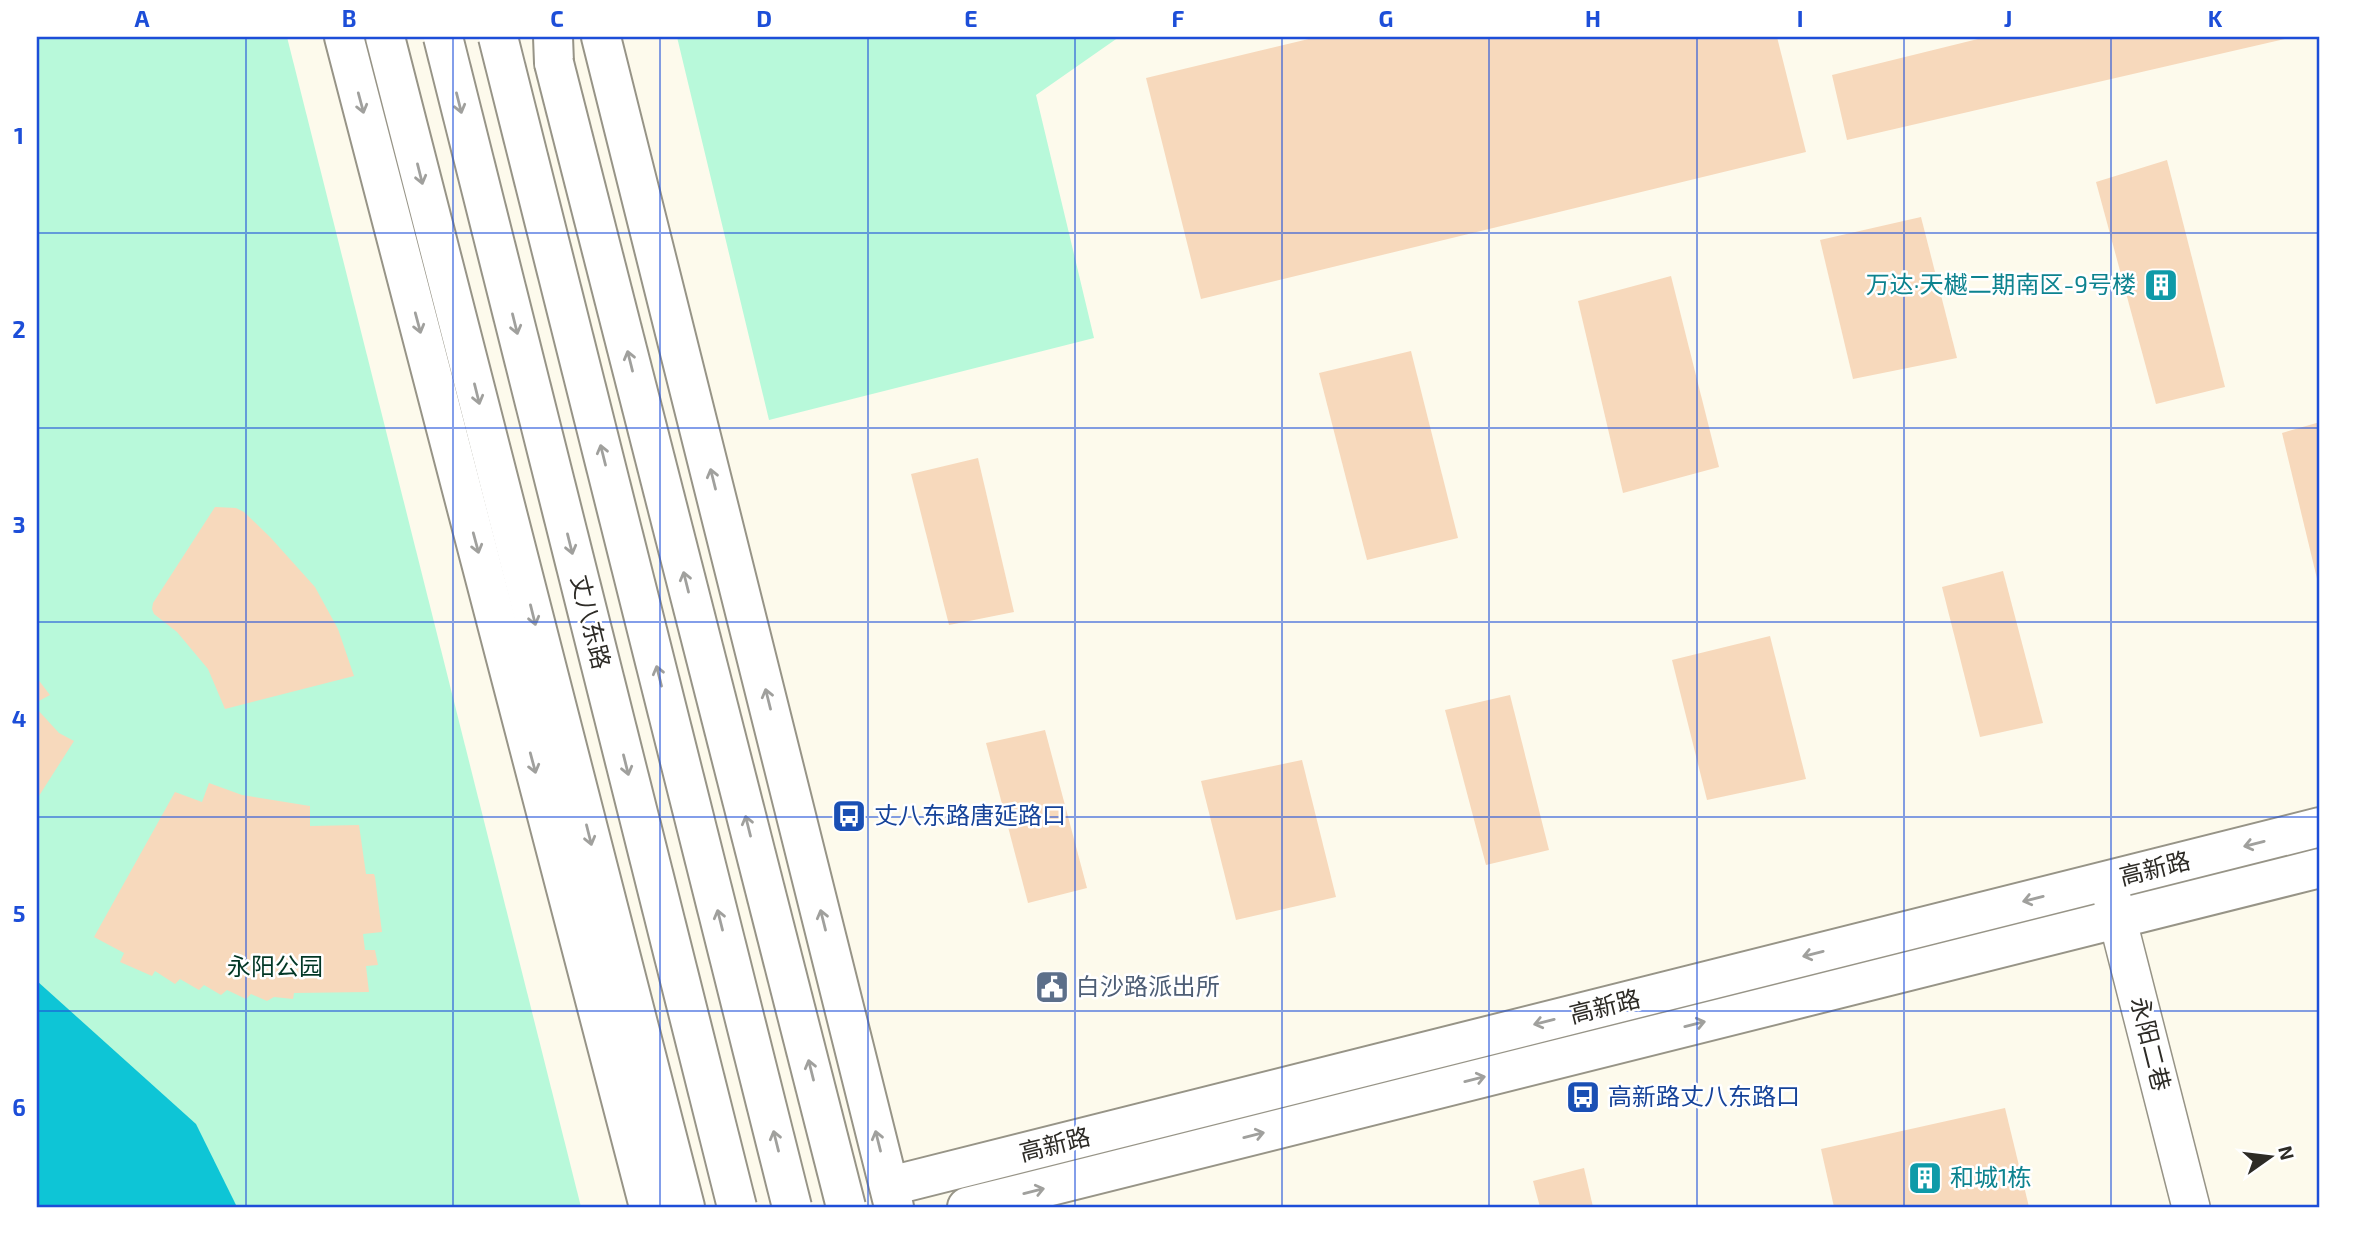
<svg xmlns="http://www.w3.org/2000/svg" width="2357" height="1244" font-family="'Exo 2','Noto Sans SC',sans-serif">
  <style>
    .green { fill: #b8f9da }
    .water { fill: #0ec5d6 }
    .building { fill: #f7d9bc }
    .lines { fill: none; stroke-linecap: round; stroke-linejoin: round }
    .tertiary-casing { stroke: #979487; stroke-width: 40 }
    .secondary-casing { stroke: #979487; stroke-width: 42 }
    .primary-casing { stroke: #979487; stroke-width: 42 }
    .tertiary { stroke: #fff; stroke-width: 37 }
    .secondary { stroke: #fff; stroke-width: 38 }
    .primary { stroke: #fff; stroke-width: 38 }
    .primary-bridge-casing { stroke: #979487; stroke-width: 42; stroke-linecap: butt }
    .primary-bridge { stroke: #fff; stroke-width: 38 }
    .oneway { stroke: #a0a09d }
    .grid { fill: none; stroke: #1d4ed8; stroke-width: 2; stroke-opacity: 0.55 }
    .labels { text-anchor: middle; stroke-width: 5; stroke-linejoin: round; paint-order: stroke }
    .culture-label { font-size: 24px; fill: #0d838f; stroke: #fff; text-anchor: end }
    .street-label { font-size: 24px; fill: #2d2b26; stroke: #fff }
    .transit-label { font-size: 24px; fill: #164399; stroke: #fff; text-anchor: start }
    .park-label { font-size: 24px; fill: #023725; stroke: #fff }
    .service-label { font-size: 24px; fill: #4e5e75; stroke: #fff; text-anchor: start }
    .neatline { fill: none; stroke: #1d4ed8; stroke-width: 2.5 }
    .grid-label { font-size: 23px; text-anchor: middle; font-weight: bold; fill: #1d4ed8 }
  </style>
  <rect width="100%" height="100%" fill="#fdfaec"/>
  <!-- green -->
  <g class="green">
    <polygon points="37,37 287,37 581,1207 37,1207"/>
    <polygon points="677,37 1119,37 1036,95 1094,338 769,420"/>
  </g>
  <!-- water -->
  <polygon class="water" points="37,981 196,1124 237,1207 37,1207"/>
  <!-- building -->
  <g class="building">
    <polygon points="1317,37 1777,37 1806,152 1201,299 1146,78"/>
    <polygon points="1986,37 2289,37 2289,38 1847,140 1832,75"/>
    <polygon points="2167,160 2225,387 2156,404 2096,182"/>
    <polygon points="1921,217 1957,358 1853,379 1820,240"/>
    <polygon points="1671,276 1719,467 1623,493 1578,301"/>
    <polygon points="1411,351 1458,538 1367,560 1319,373"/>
    <polygon points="2320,422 2320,586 2319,587 2282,433"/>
    <polygon points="978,458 1014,612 949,625 911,474"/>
    <polygon points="215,507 236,508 244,512 270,537 315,587 338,629 354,676 225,709 208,669 177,632 154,614 152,609 153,603"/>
    <polygon points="2003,571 2043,723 1980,737 1942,587"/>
    <polygon points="1770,636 1806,779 1707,800 1672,660"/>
    <polygon points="37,678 50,695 37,702"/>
    <polygon points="1510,695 1549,850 1486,865 1445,710"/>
    <polygon points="37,709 59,733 74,741 37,799"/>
    <polygon points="1045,730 1087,888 1028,903 986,743"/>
    <polygon points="1302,760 1336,897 1236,920 1201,781"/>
    <polygon points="209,783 242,795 310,806 310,826 359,825 366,874 374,874 375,877 382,932 363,934 365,950 375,950 378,965 366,966 369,992 294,993 293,999 274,997 267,1001 251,994 246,999 227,990 221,995 204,985 199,990 180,979 175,984 155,971 152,976 120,962 124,953 94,937 175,792 202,802"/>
    <polygon points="2005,1108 2029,1207 1834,1207 1821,1149"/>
    <polygon points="1584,1168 1593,1207 1540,1207 1533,1181"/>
  </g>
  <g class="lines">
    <!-- tertiary casing -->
    <g class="tertiary-casing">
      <polyline id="tertiary" points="2110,890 2191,1207"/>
    </g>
    <!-- secondary casing -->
    <g class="secondary-casing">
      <g id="secondary">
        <polyline points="890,1186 2320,827"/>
        <polyline points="967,1207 2320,868"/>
      </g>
    </g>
    <!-- primary casing -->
    <g class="primary-casing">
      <g id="primary">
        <polyline points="344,37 649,1207"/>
        <polyline points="385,37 685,1207"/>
        <polyline points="553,37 554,63"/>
        <polyline points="601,37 894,1207"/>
      </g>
    </g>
    <!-- tertiary -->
    <use href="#tertiary" class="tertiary"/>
    <!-- secondary -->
    <use href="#secondary" class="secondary"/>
    <!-- primary -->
    <use href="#primary" class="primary"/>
    <!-- primary-bridge casing -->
    <g class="primary-bridge-casing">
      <g id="primary-bridge">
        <polyline points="443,37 737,1207"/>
        <polyline points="498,37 792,1207"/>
        <polyline points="554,63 846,1207"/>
      </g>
    </g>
    <!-- primary-bridge -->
    <use href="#primary-bridge" class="primary-bridge"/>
  </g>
  <!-- one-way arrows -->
  <defs><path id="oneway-shaft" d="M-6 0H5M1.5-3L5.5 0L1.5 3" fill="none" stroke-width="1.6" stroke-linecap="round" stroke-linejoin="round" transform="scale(1.75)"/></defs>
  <g class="oneway">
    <use href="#oneway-shaft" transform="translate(361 103) rotate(75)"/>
    <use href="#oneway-shaft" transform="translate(459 103) rotate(76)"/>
    <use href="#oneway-shaft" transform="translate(420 174) rotate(76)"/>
    <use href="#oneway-shaft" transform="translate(418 323) rotate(75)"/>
    <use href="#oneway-shaft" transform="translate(515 324) rotate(76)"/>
    <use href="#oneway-shaft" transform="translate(630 361) rotate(-104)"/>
    <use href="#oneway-shaft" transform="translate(477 394) rotate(76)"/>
    <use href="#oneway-shaft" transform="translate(603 455) rotate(-104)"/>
    <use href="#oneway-shaft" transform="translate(713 479) rotate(-104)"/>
    <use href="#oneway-shaft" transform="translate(476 543) rotate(75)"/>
    <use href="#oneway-shaft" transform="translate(570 544) rotate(76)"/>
    <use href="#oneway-shaft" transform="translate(686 582) rotate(-104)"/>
    <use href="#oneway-shaft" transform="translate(533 615) rotate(76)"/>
    <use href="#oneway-shaft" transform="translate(659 676) rotate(-104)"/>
    <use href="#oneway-shaft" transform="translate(768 699) rotate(-104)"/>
    <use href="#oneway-shaft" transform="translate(533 763) rotate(75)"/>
    <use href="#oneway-shaft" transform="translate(626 765) rotate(76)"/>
    <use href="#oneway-shaft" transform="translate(748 826) rotate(-104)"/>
    <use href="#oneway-shaft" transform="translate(589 835) rotate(76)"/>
    <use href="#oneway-shaft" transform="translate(2254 844) rotate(166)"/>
    <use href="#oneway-shaft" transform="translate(2033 899) rotate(166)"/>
    <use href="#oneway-shaft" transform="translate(720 920) rotate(-104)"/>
    <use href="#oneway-shaft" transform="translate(823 920) rotate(-104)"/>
    <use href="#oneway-shaft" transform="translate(1813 954) rotate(166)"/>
    <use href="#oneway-shaft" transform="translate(1544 1022) rotate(166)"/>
    <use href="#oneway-shaft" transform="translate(1695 1024) rotate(-14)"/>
    <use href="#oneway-shaft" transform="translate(811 1070) rotate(-104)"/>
    <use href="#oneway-shaft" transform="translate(1475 1079) rotate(-14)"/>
    <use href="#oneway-shaft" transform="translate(1254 1135) rotate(-14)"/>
    <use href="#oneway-shaft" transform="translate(776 1141) rotate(-104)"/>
    <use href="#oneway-shaft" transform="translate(878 1141) rotate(-104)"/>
    <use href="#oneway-shaft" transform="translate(1034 1191) rotate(-14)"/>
  </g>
  <!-- grid -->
  <path class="grid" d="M246,37V1207M453,37V1207M660,37V1207M868,37V1207M1075,37V1207M1282,37V1207M1489,37V1207M1697,37V1207M1904,37V1207M2111,37V1207M37,233H2320M37,428H2320M37,622H2320M37,817H2320M37,1011H2320"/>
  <!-- icons -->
  <defs>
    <g id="building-square" transform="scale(1.75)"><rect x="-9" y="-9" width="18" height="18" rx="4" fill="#0f9aa8" stroke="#fff"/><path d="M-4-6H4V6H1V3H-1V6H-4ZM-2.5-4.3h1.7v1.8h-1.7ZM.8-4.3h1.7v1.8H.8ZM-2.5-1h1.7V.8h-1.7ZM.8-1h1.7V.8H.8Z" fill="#fff"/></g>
    <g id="bus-square" transform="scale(1.75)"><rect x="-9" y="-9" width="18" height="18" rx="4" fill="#1a4fb4" stroke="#fff"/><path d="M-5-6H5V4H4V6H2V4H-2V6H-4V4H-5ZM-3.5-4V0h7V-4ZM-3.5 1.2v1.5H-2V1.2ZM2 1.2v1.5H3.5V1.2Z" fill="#fff"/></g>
    <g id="civic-square" transform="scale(1.75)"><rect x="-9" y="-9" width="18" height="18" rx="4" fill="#5c6f8a" stroke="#fff"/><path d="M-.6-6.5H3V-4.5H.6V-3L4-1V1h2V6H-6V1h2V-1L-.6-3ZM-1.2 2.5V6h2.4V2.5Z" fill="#fff"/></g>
  </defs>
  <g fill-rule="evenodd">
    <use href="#building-square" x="2161" y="285"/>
    <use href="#bus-square" x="849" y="816"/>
    <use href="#civic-square" x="1052" y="987"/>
    <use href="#bus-square" x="1583" y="1097"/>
    <use href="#building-square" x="1925" y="1178"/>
  </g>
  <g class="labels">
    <!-- culture labels -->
    <g class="culture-label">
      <text x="2136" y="293">万达·天樾二期南区-9号楼</text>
      <text x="1950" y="1186" text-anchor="start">和城1栋</text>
    </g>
    <!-- street labels -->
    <g class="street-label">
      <text transform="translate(590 622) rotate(76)" y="8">丈八东路</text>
      <text transform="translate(2155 869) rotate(-14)" y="8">高新路</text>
      <text transform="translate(1605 1007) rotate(-14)" y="8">高新路</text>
      <text transform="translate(2150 1044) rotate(76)" y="8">永阳二巷</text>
      <text transform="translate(1055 1145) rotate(-14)" y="8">高新路</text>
    </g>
    <!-- transit labels -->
    <g class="transit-label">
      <text x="874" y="824">丈八东路唐延路口</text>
      <text x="1608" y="1105">高新路丈八东路口</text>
    </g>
    <!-- park labels -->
    <g class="park-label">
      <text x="275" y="975">永阳公园</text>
    </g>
    <!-- service labels -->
    <g class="service-label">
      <text x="1076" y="995">白沙路派出所</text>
    </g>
  </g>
  <!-- border -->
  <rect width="2357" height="1244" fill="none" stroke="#ffffff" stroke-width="77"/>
  <!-- north arrow -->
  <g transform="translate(2270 1157) rotate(76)" stroke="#ffffff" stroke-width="5" paint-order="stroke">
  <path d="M0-5L12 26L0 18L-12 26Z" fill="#2d2b26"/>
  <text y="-10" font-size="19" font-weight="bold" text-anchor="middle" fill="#2d2b26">N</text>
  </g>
  <rect x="38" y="38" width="2280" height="1168" class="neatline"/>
  <g class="grid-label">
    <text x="142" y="27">A</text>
    <text x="349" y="27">B</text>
    <text x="557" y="27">C</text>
    <text x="764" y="27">D</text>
    <text x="971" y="27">E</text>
    <text x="1178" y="27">F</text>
    <text x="1386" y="27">G</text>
    <text x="1593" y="27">H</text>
    <text x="1800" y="27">I</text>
    <text x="2008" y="27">J</text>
    <text x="2215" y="27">K</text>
    <text x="19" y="144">1</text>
    <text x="19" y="338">2</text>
    <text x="19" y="533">3</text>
    <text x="19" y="727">4</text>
    <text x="19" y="922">5</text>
    <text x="19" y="1116">6</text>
  </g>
</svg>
